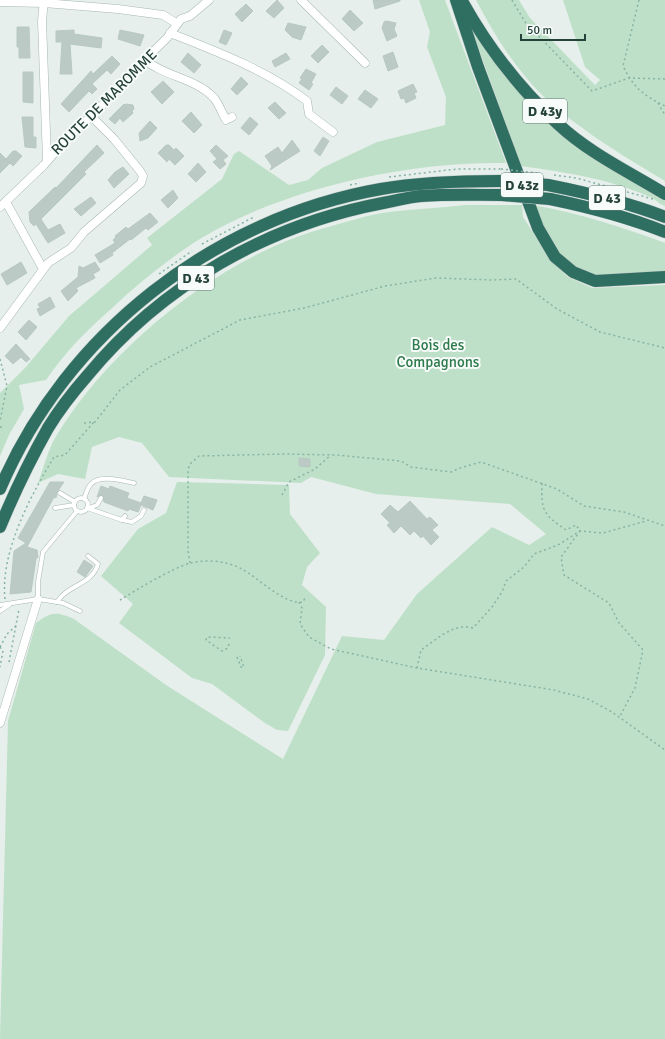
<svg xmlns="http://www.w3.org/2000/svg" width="665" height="1039" font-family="Signika,sans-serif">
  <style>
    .green { fill: #bfe0c8 }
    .building { fill: #bbcac4; stroke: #b8c9c2 }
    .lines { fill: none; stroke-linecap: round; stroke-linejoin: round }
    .lane-casing { stroke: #a8b8b2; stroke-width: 5 }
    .street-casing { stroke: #a8b8b2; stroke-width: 9 }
    .highway-casing { stroke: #c2cac8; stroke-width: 13 }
    .path { stroke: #86b3a5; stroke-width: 1.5; stroke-dasharray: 2 3; stroke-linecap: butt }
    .lane { stroke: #fff; stroke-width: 4 }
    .street { stroke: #fff; stroke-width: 8 }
    .highway { stroke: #2f6f62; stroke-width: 12 }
    .highway-bridge-casing { stroke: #c2cac8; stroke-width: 13; stroke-linecap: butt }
    .path-bridge { stroke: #86b3a5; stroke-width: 1.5; stroke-dasharray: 2 3; stroke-linecap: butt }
    .highway-bridge { stroke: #2f6f62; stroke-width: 12 }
    .labels { text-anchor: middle; stroke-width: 4; stroke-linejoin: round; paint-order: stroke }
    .shield { fill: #f7fbf9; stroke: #637a73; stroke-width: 1 }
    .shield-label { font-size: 14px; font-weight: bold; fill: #24423a }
    .street-label { font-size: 15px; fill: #24423a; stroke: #f7fbf9 }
    .park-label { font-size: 15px; fill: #2d7a4b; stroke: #f7fbf9 }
  </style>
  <rect width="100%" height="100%" fill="#e6efeb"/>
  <!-- green -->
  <g class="green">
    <path d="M419,0H445L506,163C406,161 273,190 189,246C161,265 135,286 111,309C85,332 66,351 46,380L19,385L24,409L9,435L0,456V393L25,368L69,316L152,245L147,238L222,179L234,154L239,151L289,185L308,180L322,168L377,142L445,125L446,97L427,47L430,32Z"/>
    <path d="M476,0H519L530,18L595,85L600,80L585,67L563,0H665V181C623,156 572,125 538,91C513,65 492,31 476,0Z"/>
    <path d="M468,19L533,103L665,197V206C658,204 656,199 650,197C610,179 564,172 521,166Z"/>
    <path d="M465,205H522L523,217L551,261L568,277L592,288L665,285V1039H0L8,721L36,623C52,611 57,612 74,619L166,685L283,759L342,636L384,640L417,594L492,527L529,545L546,534L510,504L376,494L311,477L301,483L169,477L142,443L119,437L92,447L85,479L58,474L38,483C44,467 48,448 58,433C112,345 222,257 321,229C343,223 367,215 389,212C414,209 440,208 465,205Z"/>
    <path d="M533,205C578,213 622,227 665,243V273L606,276L593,275L579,269L557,252Z"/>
    <polygon points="177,482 289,485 290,514 320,553 307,567 302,585 326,607 325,655 288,731 277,730 265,723 212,684 192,678 119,623 133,604 101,576 138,529 166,513"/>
  </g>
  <!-- building -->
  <g class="building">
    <polygon points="277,0 284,8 274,18 266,11"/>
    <polygon points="373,0 400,0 400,1 375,9"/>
    <polygon points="246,4 253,11 242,22 235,14"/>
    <polygon points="350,10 363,23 354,31 342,19"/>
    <polygon points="386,21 396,23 394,29 397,36 387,41 382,28 384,22"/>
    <polygon points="288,23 306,27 301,40 292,37 285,30"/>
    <polygon points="17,27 29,27 30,58 19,58 19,47 17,47"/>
    <polygon points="74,30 74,34 102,38 101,48 70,44 72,74 60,74 62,42 56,42 56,31"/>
    <polygon points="120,30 144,35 140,46 118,39"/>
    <polygon points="224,30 232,33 226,45 219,42"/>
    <polygon points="322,45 329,52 318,63 311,56"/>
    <polygon points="393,52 398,67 388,71 383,56"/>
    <polygon points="188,53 201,65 194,73 181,62"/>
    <polygon points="286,53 290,59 275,67 272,61"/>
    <polygon points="112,56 120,64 111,74 107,70 92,84 97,89 92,94 89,91 69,112 61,104 91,71 93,74"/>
    <polygon points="306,69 316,74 311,83 313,84 309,90 299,83 302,79 300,78"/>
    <polygon points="23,72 33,72 33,103 23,102"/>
    <polygon points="241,77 248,84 237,95 231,89"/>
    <polygon points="163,81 174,92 162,104 151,92"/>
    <polygon points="413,84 417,92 414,93 416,98 406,103 404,98 401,99 398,91"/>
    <polygon points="336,87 348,96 342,104 330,95"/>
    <polygon points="365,90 378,99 371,108 358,99"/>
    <polygon points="275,102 286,113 279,119 268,108"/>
    <polygon points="124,104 125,105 126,104 133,105 134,109 132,111 133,113 123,122 120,118 115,124 109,119"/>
    <polygon points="191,112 202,125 194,133 182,121"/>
    <polygon points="22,117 33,117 33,137 36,137 36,148 25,147"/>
    <polygon points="250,117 258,124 249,135 241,128"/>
    <polygon points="150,121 157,128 148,138 140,141 139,133"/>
    <polygon points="323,137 329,141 320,156 314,151"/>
    <polygon points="292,140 300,151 270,170 272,166 265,156 278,147 282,153"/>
    <polygon points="97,145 104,153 84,172 86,174 41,219 48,230 60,224 65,233 48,243 36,224 34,226 30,222 29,212 55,187 56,188"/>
    <polygon points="166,145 169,145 174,150 176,148 184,156 175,165 169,159 167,162 158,153"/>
    <polygon points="216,145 228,156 223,160 226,164 220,169 213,162 217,159 210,151"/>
    <polygon points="13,151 16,151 22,156 13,166 6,159"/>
    <polygon points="0,153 10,163 0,173"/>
    <polygon points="198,163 206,172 196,182 188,174"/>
    <polygon points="123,167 129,174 114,188 108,180 115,172"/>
    <polygon points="173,190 178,198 168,208 161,200"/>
    <polygon points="91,197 96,203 81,216 74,209"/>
    <polygon points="150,213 158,222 148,230 146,228 131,240 130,239 112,253 113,255 100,263 95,255 115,243 113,240 116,237 115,236 126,227 128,229"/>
    <polygon points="21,262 27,273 7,285 1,274"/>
    <polygon points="95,262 100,270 93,274 95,278 76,288 78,291 68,301 61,291 78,277 79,266 83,268"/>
    <polygon points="50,297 55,307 40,316 37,309 40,308 38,304"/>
    <polygon points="29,320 37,327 26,340 18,332"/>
    <polygon points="16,344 30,359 26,362 21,357 13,364 5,356"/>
    <polygon points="299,458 310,459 310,467 299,466"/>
    <polygon points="50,482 64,482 57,492 56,498 54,497 27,547 37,550 38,557 36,559 31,592 10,594 14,551 26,543 18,538"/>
    <polygon points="101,486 109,489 110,486 129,493 127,498 141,503 144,496 157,500 153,510 141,505 138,512 129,509 128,511 104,502 102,495 97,497"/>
    <polygon points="410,501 427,519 430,517 438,525 432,530 439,537 431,545 423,536 421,538 414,531 410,535 401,526 394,533 387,525 390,523 381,514 390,505 398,512"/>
    <polygon points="84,560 93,566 85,577 77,572"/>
  </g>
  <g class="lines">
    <!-- lane casing -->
    <g class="lane-casing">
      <g id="lane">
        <polyline points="60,493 75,502"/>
        <circle cx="81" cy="505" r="7"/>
        <path d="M84,499C86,494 87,488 91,484C100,474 123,481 134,483"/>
        <polyline points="55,508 74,505"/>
        <polyline points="87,508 122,520 125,516"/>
        <polyline points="89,508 97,505 101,498"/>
        <polyline points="122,520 132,522 141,516 144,510"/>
        <polyline points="38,599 38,582 43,552 77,511"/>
        <path d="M57,602C67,585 92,585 98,564L88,556"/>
        <polyline points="0,605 38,599 63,603 80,611"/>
        <polyline points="0,611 9,605"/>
      </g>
    </g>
    <!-- street casing -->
    <g class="street-casing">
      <g id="street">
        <polyline points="44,0 42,21 47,160"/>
        <polyline points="301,0 365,63"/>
        <polyline points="0,2 44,3 118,9 163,15 176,23"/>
        <path d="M170,33C218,52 266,70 307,101L309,114L333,132"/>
        <path d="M145,60C165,77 196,78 214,98C219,104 222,113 226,120L232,117"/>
        <polyline points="6,202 43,269"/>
        <polyline points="0,207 44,165 70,135 97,111 133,71 167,38 181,19 190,16 209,0"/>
        <polyline points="0,328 48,263 71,248 84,232 141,183 143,176 140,171 114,139 91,116"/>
        <polyline points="0,723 38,599"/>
      </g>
    </g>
    <!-- highway casing -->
    <g class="highway-casing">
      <g id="highway">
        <polyline points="456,0 478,67 538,228 555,257 573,272 595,281 665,277"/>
        <path d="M462,1C487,46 520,89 558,124C589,153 629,172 665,194"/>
        <path d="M548,185C588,193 627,202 665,217"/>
        <path d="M550,199C589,207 628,217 665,232"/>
        <path d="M0,489C66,333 215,218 381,189C421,182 460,181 500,181"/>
        <path d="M0,527C14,493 30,460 48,428C59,410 73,392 87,376C162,285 267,225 383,203C395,201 408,197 421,196C448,194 475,195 502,195"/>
      </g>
    </g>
    <!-- path -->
    <g class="path">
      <polyline points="512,0 525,22 592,91 629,78 665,79"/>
      <path d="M639,0L623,66C633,87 644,96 665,106"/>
      <polyline points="658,103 665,115"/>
      <polyline points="554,175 576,178 653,199"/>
      <polyline points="389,177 457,169 501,169"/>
      <polyline points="350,185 360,183"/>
      <polyline points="202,244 254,217"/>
      <polyline points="159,274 192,251"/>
      <polyline points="0,359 7,386 0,421"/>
      <polyline points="84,423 95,422 120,390 150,367 240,320 304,308 385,286 436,278 492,280 516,279 557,309 600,332 665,348"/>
      <polyline points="0,427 3,427"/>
      <path d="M542,483C541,511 543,514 566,530L576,525L580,531L561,557L564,575L609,603L619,623L643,650L635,688L619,718"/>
      <polyline points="282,495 289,482 315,469 331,455"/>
      <polyline points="190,563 188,550 188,469 190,464 199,456 284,454 336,455 401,461 411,467 451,472 460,468 481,462 557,489 584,506 624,512 665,526"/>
      <path d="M5,599C0,552 31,495 54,457L65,455L94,422"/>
      <path d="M120,600C136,590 174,567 191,563C207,559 227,561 242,569C257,577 286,606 303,602L306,596"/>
      <polyline points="299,602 302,608 300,624 309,637 331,649 417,668 554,690 588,699 612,712 665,750"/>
      <polyline points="229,644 228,648 222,651 206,640 207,637 230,638"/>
      <polyline points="0,647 7,634 17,625"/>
      <polyline points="0,647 3,651 0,667"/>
      <polyline points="237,657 241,667 244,667 240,656"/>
      <polyline points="9,662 19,609"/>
      <path d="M417,668L421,650C436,640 454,622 473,628L492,607L502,592L506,581L524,567L534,554L558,545L580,531L603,533L646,521"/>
    </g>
    <!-- lane -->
    <use href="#lane" class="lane"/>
    <!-- street -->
    <use href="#street" class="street"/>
    <!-- highway -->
    <use href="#highway" class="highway"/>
    <!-- highway-bridge casing -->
    <g class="highway-bridge-casing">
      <g id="highway-bridge">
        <polyline points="500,181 548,185"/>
        <polyline points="502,195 550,199"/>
      </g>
    </g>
    <!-- path-bridge -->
    <polyline class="path-bridge" points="501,169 537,173"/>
    <!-- highway-bridge -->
    <use href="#highway-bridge" class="highway-bridge"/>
  </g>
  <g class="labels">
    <!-- shield labels -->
    <g class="shield">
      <rect x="523" y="99" width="44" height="24" rx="3"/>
      <rect x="501" y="173" width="42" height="24" rx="3"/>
      <rect x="589" y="186" width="36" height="24" rx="3"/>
      <rect x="178" y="266" width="36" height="24" rx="3"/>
    </g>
    <g class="shield-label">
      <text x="545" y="116">D 43y</text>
      <text x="522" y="190">D 43z</text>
      <text x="607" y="203">D 43</text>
      <text x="196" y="283">D 43</text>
    </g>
    <!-- street labels -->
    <g class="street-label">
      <text transform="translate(104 102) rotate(-45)" y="5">ROUTE DE MAROMME</text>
    </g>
    <!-- park labels -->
    <g class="park-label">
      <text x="438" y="350">Bois des<tspan x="438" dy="17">Compagnons</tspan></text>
    </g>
  </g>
  <!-- scale -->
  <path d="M521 34v6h64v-6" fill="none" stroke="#24423a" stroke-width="2"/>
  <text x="527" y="34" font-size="12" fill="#24423a" stroke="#f7fbf9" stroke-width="3" paint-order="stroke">50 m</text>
</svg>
